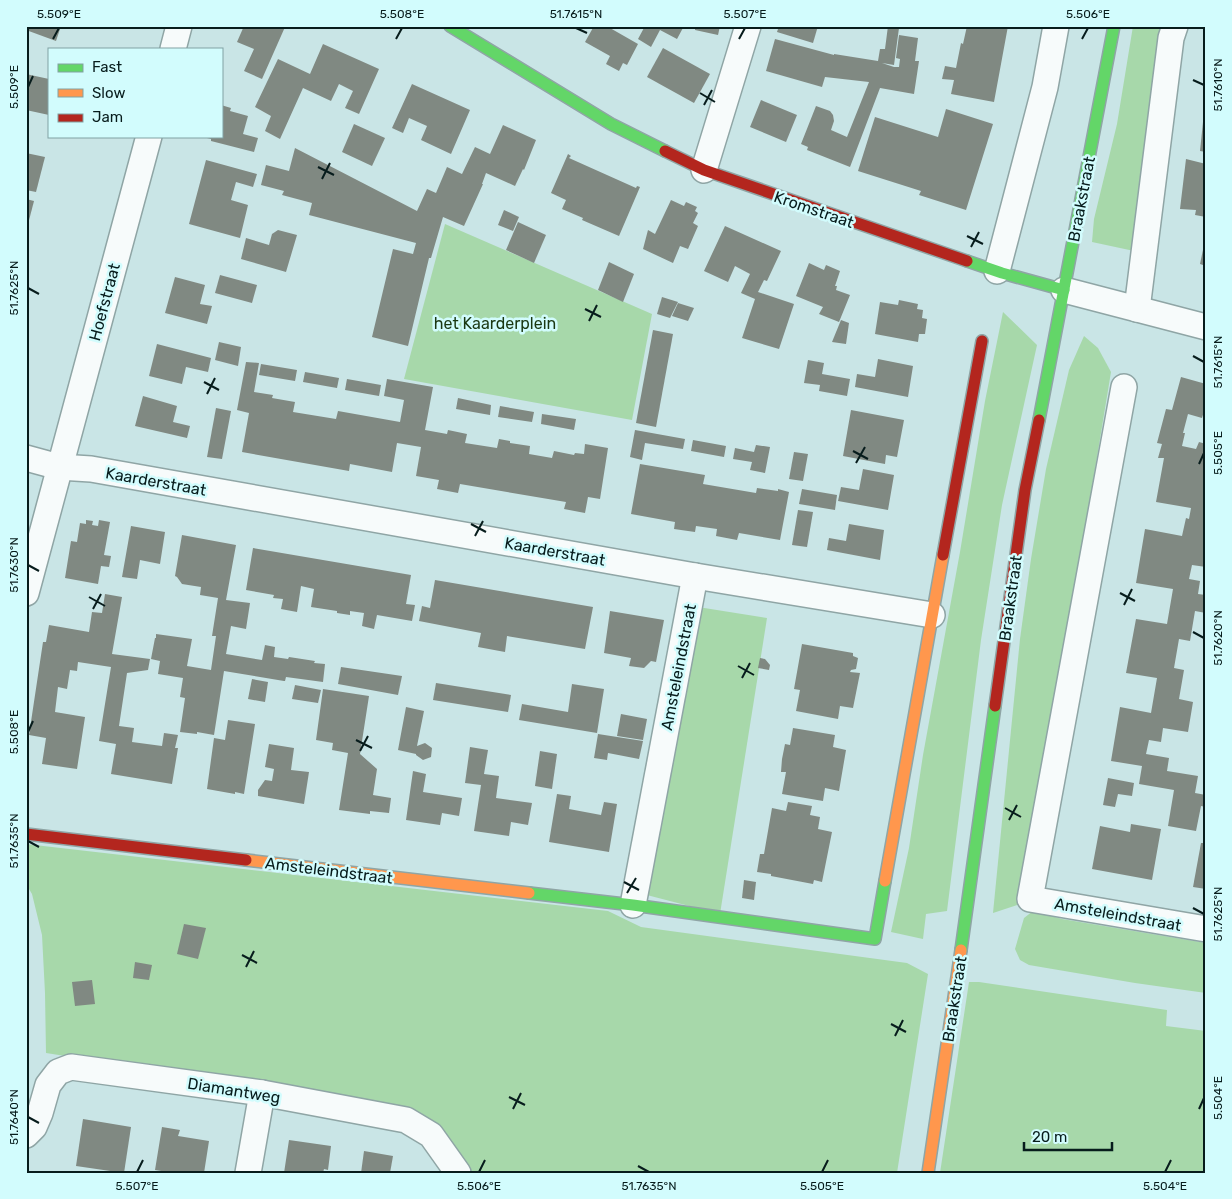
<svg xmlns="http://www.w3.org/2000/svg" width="1232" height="1199" font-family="Rubik,sans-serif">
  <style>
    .green { fill: #a7d8aa }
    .building { fill: #808982 }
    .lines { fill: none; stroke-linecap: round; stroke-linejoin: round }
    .street-casing { stroke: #8fa5a5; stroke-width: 28 }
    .fast-casing { stroke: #8fa5a5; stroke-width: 14 }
    .slow-casing { stroke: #8fa5a5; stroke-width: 14 }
    .jam-casing { stroke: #8fa5a5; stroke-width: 14 }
    .street { stroke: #f7fbfb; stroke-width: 25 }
    .fast { stroke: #63d668; stroke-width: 11 }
    .slow { stroke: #ff974d; stroke-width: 11 }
    .jam { stroke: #b3261e; stroke-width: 11 }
    .ticks { fill: none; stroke: #071c1c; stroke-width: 2 }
    .labels { text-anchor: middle; stroke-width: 5; stroke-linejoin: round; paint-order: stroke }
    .street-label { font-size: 16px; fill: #071c1c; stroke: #d2fcfd }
    .park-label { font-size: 16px; fill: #1a3711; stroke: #d2fcfd }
    .neatline { fill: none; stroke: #071c1c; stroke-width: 2 }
    .ticks-label { font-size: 12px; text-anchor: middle; fill: #071c1c }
  </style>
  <rect width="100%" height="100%" fill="#c9e5e6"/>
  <!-- green -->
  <g class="green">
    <polygon points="1133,26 1162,26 1134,251 1092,242 1094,219 1117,124"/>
    <polygon points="445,224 652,314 632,420 404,379"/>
    <polygon points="1003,312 1037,345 1002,505 981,640 947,911 926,914 923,939 891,932 909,848 923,755 960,552 985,401"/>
    <polygon points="1084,336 1098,348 1111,372 1063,664 1020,904 993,913 1020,639 1031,559 1046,469 1069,370"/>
    <polygon points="698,607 767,618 720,914 643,894"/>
    <polygon points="26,844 608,911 641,927 907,963 928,974 897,1173 468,1173 386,1106 46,1053 45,993 42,935 32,894 26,884"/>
    <polygon points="1033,911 1062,919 1206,943 1206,993 1135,983 1029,965 1020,960 1015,949 1024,918"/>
    <polygon points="969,982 979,982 1167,1010 1166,1026 1206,1031 1206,1173 940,1173"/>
  </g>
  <!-- building -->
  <g class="building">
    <polygon points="26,26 61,26 56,41 26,30"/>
    <polygon points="244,26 285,27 262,79 244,71 254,49 237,42"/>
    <polygon points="594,26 611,26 610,28 638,44 627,65 623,63 619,71 606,64 610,56 585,42"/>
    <polygon points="645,26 684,26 677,39 660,30 651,47 638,39"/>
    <polygon points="695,26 720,26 718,35 695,30"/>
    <polygon points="779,26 818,26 813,43 777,32"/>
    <polygon points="888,26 899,28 894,65 882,63 894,67 899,67 900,59 896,58 899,35 918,38 915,61 919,61 914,94 880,88 850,167 807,150 808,147 801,144 816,106 830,111 833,115 834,121 831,130 847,137 869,82 825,77 822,87 766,71 775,39 834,55 834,54 878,61 880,49 885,49"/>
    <polygon points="967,26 1008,26 994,102 951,94 954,80 942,79 945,66 956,68 961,43 963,44"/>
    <polygon points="323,44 379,69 359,114 345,108 353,91 339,84 331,101 303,88 280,139 265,131 271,116 255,107 278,59 310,74"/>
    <polygon points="663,48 710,74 694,103 647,77"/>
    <polygon points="26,74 49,79 49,115 26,110"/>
    <polygon points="412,84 470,110 451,154 421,140 427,126 409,118 403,133 392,128"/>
    <polygon points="761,100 797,115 786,142 750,127"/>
    <polygon points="221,105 231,108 230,111 248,116 243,134 258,138 254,152 211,141 211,139 203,137 221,136"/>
    <polygon points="946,109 993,124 966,210 919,195 921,191 858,171 875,117 938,137"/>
    <polygon points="1203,122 1206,123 1206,152 1200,151"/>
    <polygon points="354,124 385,138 372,166 342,152"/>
    <polygon points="503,125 536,140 524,170 523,169 515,186 486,173 482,184 483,184 464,226 443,217 431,258 429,258 408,346 372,337 393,249 413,254 416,243 309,215 312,203 282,195 284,191 261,185 266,165 289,171 295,148 417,211 427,189 436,193 447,167 462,174 475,147 490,154"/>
    <polygon points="26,153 45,157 36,192 26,190"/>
    <polygon points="568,154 571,156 569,158 636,188 637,186 640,187 619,236 582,220 583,218 562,209 566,200 551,193"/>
    <polygon points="1186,159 1206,164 1206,217 1195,215 1196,210 1180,209"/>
    <polygon points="206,160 257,174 253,187 236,182 231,200 248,205 240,238 189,224"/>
    <polygon points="26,199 34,201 27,228 26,228"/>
    <polygon points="671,200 684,206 686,202 697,207 695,211 698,213 693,223 698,226 688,249 680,246 673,263 643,249 648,230 655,234"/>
    <polygon points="504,210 519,217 513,231 498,225"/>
    <polygon points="518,222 546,235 534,263 506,250"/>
    <polygon points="725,226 781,251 767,281 764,280 758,292 794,304 779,349 742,338 755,299 741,293 750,274 735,266 728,282 704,271"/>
    <polygon points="278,230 297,235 286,272 241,259 246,238 269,245 272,234"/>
    <polygon points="1204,245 1206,245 1206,266 1200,264"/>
    <polygon points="609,262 634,274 623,302 598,290"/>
    <polygon points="809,263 824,270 826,265 840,271 835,286 837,286 836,290 850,295 839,322 819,314 823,307 796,296"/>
    <polygon points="220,275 257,285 252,303 215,293"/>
    <polygon points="175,277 205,285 200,304 212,306 207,324 165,313"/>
    <polygon points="662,297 678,302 670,318 657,314"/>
    <polygon points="899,300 918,304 917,309 923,310 922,318 927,319 925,334 919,334 918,342 875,334 880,302 898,305"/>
    <polygon points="678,303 694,308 688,321 672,316"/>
    <polygon points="841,320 849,323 846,344 832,342"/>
    <polygon points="653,330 673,334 656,427 636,423"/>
    <polygon points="219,342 241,347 238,366 215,360"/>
    <polygon points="157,344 211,358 208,372 186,367 182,384 149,376"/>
    <polygon points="878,359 913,366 908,397 855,387 857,374 875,377"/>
    <polygon points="808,360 824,363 822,374 850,379 847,396 819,391 820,385 804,383"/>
    <polygon points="246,362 259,363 254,392 273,395 272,398 295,402 293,412 336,419 338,411 400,422 404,400 384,396 387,379 433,387 425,430 447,434 448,430 467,434 465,443 497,448 499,439 510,441 510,443 530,446 529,454 552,458 554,451 574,455 575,453 584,454 585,444 608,448 600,499 588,497 585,513 564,509 566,502 460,484 458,493 437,489 439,480 416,476 421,447 397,443 392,472 350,464 349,471 242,452 249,413 237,410"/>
    <polygon points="261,364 297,370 295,381 259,375"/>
    <polygon points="305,372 339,378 337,388 303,382"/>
    <polygon points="1181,377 1206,384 1206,405 1202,418 1188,414 1183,433 1185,433 1182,446 1196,449 1199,442 1206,444 1206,491 1203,504 1206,505 1206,567 1192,565 1189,579 1200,581 1198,594 1206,595 1206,613 1195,611 1190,641 1179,639 1174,668 1184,670 1179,699 1193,702 1188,732 1163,728 1161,742 1149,740 1146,754 1169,758 1167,771 1198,776 1195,793 1206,795 1206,807 1201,806 1196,831 1168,826 1174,790 1139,784 1142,766 1111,761 1120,707 1151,713 1157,678 1126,673 1136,619 1167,624 1173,589 1136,583 1145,529 1182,536 1186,518 1189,519 1191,508 1156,502 1164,458 1158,458 1162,444 1157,443 1166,409 1172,410"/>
    <polygon points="347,379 381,385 379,396 345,390"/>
    <polygon points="143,396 177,406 173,422 190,426 187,438 135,426"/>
    <polygon points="458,398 491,405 490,415 456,409"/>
    <polygon points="500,406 534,412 532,422 498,417"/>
    <polygon points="216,408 231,411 222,459 207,457"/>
    <polygon points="851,410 904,420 897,457 886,455 885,464 843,456"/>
    <polygon points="542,414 576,419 574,430 541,424"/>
    <polygon points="635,430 685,439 683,449 645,443 642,460 630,457"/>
    <polygon points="693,440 726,446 724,457 691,451"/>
    <polygon points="756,445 770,447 765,473 750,470 752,462 733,459 735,448 754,452"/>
    <polygon points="794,452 808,454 803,481 789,479"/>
    <polygon points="640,464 705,475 703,484 756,493 757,488 778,491 778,489 789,492 780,540 739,533 737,540 716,536 717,529 696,526 695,532 674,529 675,522 631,514"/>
    <polygon points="863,469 894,475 888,510 838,501 841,487 859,490"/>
    <polygon points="802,489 837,495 835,510 799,504"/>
    <polygon points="798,510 813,512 807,547 792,545"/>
    <polygon points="86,520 93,521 92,525 98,526 99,520 110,522 104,555 111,556 109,567 101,566 98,584 65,578 71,541 77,542 80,523 86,524"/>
    <polygon points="849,524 884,530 880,560 827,550 829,538 846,541"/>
    <polygon points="131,526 165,532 160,564 140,560 137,579 122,577"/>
    <polygon points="182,535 236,545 226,600 250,603 246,629 231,626 226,654 262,660 265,645 275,647 274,657 288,659 289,657 315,661 314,663 325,664 323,682 286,677 285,681 284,681 224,671 214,735 197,732 197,734 180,732 185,698 180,697 183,678 158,674 160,661 151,659 155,638 156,638 156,634 192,639 187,666 211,670 216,636 212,636 218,598 200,595 201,587 182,584 177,577 175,576"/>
    <polygon points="253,548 411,575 406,604 415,605 412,621 377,615 374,629 362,626 364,613 350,611 350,615 337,613 337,611 311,607 314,589 301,586 297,612 281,609 283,599 273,598 274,595 246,590"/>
    <polygon points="435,580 593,607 585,649 507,636 505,652 478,647 481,633 419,621 422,606 430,608"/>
    <polygon points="105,594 122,597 112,654 150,659 148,670 127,673 119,726 134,728 132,742 162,746 164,733 178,735 175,748 178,748 172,784 111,774 116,744 99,741 111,667 78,662 77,671 70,670 67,689 58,687 55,712 85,717 77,769 42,764 46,738 29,735 43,642 46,642 49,625 89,632 92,612 102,613"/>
    <polygon points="610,611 664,620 656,662 651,661 644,668 629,666 631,658 604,653"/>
    <polygon points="802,644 853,653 853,656 858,658 856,669 851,670 850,672 860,673 853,708 840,706 838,719 796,711 800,690 794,689"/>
    <polygon points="760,658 765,659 770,665 769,670 758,668"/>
    <polygon points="341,667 402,676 398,695 338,684"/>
    <polygon points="252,679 268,682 265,702 248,699"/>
    <polygon points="436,683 511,695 508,712 433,700"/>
    <polygon points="572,684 604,689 597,733 519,720 522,704 568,712"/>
    <polygon points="295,685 321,690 318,703 292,699"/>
    <polygon points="323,689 369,696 360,754 377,769 373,795 391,798 389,813 370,811 370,814 339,810 348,753 332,750 333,743 316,740"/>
    <polygon points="406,707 424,711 417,746 425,743 432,748 431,757 423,760 416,755 416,754 398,750"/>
    <polygon points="621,714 647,719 643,740 617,736"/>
    <polygon points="228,720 255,724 244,794 235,792 235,794 207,789 214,738 225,740"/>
    <polygon points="793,728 835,735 833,747 846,750 839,791 825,788 823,801 782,794 786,772 781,772 782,759 785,744 790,745"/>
    <polygon points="598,734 643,741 639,759 608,753 607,760 594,758"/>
    <polygon points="269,744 294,748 291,770 309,772 304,804 258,796 258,790 265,780 272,781 274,769 265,767"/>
    <polygon points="470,747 488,750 484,774 499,776 496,798 532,803 528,825 511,822 509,836 474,831 481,785 465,783"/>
    <polygon points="540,751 557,754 552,789 535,786"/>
    <polygon points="413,771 426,774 423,792 462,798 459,816 442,813 440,825 406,820"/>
    <polygon points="1108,778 1134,783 1132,796 1118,794 1115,807 1103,805"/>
    <polygon points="557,794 571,796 569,809 601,815 604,802 617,804 609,852 549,842"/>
    <polygon points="788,802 812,806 810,815 820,817 818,829 832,832 822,882 814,880 813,884 771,876 771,874 757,872 760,854 764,854 772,808 786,811"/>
    <polygon points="1131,824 1161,829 1152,880 1092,869 1100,826 1130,832"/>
    <polygon points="1201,843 1206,843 1206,889 1193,887"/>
    <polygon points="744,880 756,882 754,900 742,898"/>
    <polygon points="184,924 206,928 198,959 177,954"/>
    <polygon points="135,962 152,965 149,980 133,978"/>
    <polygon points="92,980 95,1004 75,1006 72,982"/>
    <polygon points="83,1119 131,1127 124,1173 76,1166"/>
    <polygon points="162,1127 180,1130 178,1136 209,1141 204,1173 174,1173 155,1170"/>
    <polygon points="289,1140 331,1146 328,1170 324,1169 323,1173 284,1173"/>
    <polygon points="364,1151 393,1156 390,1173 361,1173"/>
  </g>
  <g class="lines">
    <!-- street casing -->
    <g class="street-casing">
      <g id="street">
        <polyline points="173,49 179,26"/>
        <polyline points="704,170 748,26"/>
        <polyline points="997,271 1045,87 1056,26"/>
        <polyline points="1064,290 1206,327"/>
        <polyline points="1137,309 1171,38 1175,26"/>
        <polyline points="1124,387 1030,899 1206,929"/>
        <polyline points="26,458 59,467 91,469 695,576 932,615"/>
        <polyline points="26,593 149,136"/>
        <polyline points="633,905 695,576"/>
        <polyline points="26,1135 34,1127 40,1113 48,1085 58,1072 71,1067 262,1093 406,1120 431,1135 458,1173"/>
        <polyline points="248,1173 262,1093"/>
      </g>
    </g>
    <!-- fast casing -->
    <g class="fast-casing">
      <g id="fast">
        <polyline points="450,26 611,124 665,151"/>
        <polyline points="967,261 1002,273 1064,290"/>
        <polyline points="1039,420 1114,26"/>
        <polyline points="529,893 633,905 875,939 885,881"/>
        <polyline points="961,950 995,706"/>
      </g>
    </g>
    <!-- slow casing -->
    <g class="slow-casing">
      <g id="slow">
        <polyline points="246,860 529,893"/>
        <polyline points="885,881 943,555"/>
        <polyline points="928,1173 961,950"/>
      </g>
    </g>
    <!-- jam casing -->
    <g class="jam-casing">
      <g id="jam">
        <polyline points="665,151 704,170 967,261"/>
        <polyline points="943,555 982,341"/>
        <polyline points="995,706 1025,490 1039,420"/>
        <polyline points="26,834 246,860"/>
      </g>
    </g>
    <!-- street -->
    <use href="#street" class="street"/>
    <!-- fast -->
    <use href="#fast" class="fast"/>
    <!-- slow -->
    <use href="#slow" class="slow"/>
    <!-- jam -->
    <use href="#jam" class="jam"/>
  </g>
  <!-- ticks -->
  <path class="ticks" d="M576,28L587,33M53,39L59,28M396,39L402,28M739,39L745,28M1082,39L1088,28M1193,80L1204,85M28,87L33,76M700,93L715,102M704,105L712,90M318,167L334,175M322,179L330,163M967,236L983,244M971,247L979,232M28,288L39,294M585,309L601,317M589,321L597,305M1193,356L1204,362M204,382L219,390M207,394L215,378M853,451L868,459M856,463L865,447M1199,464L1204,453M471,524L486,532M475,536L483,521M28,565L39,571M1120,593L1135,601M89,597L105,606M1124,605L1132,589M93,609L101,594M1193,632L1204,638M738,666L754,675M742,678L750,663M28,732L33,721M356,740L372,748M360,751L368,736M1005,808L1021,817M1009,820L1017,805M28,841L39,847M624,882L639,890M627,893L636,878M1193,908L1204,914M242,955L257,963M246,967L254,951M891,1024L906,1032M895,1036L903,1020M509,1097L525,1105M513,1109L521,1093M1199,1109L1204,1098M28,1117L39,1123M638,1166L649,1172M137,1172L143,1160M479,1172L485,1160M822,1172L828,1160M1165,1172L1171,1160"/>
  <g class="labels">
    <!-- street labels -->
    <g class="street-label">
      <text transform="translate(1081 199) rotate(-79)" y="6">Braakstraat</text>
      <text transform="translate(814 209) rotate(19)" y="6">Kromstraat</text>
      <text transform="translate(104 302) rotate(-75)" y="6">Hoefstraat</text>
      <text transform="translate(156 481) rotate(10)" y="6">Kaarderstraat</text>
      <text transform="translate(555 551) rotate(10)" y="6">Kaarderstraat</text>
      <text transform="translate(1010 598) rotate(-82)" y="6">Braakstraat</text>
      <text transform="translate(678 667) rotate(-79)" y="6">Amsteleindstraat</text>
      <text transform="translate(329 870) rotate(7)" y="6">Amsteleindstraat</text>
      <text transform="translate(1118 914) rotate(10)" y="6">Amsteleindstraat</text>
      <text transform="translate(954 999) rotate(-81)" y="6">Braakstraat</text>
      <text transform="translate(234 1090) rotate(9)" y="6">Diamantweg</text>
    </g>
    <!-- park labels -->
    <g class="park-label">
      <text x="495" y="329">het Kaarderplein</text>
    </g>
  </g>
  <!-- border -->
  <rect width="1232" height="1199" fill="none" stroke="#d2fcfd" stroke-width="55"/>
  <!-- legend -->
  <rect x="48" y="48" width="175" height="90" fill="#d2fcfd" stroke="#81a2a3"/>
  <rect x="58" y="64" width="25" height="8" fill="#63d668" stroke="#81a2a3"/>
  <text x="92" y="72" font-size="15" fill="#071c1c">Fast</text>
  <rect x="58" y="89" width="25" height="8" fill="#ff974d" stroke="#81a2a3"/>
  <text x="92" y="98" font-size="15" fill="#071c1c">Slow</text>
  <rect x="58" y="114" width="25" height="8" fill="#b3261e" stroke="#81a2a3"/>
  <text x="92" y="122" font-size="15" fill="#071c1c">Jam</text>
  <!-- scale -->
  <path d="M1024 1142v8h88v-8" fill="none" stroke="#071c1c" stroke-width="2.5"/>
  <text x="1032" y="1142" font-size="15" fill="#071c1c" stroke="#d2fcfd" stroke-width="4" paint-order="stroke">20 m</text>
  <rect x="28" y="28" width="1176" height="1144" class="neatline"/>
  <g class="ticks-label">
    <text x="59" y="18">5.509°E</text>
    <text x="402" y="18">5.508°E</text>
    <text x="576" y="18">51.7615°N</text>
    <text x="745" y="18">5.507°E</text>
    <text x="1088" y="18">5.506°E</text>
    <text transform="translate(1218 85) rotate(-90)" y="4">51.7610°N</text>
    <text transform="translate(14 87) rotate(-90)" y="4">5.509°E</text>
    <text transform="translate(14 288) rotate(-90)" y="4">51.7625°N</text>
    <text transform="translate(1218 362) rotate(-90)" y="4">51.7615°N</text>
    <text transform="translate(1218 453) rotate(-90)" y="4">5.505°E</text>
    <text transform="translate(14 565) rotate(-90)" y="4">51.7630°N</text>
    <text transform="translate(1218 638) rotate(-90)" y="4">51.7620°N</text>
    <text transform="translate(14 732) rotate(-90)" y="4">5.508°E</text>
    <text transform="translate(14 841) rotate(-90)" y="4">51.7635°N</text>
    <text transform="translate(1218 914) rotate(-90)" y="4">51.7625°N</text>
    <text transform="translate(1218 1098) rotate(-90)" y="4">5.504°E</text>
    <text transform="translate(14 1117) rotate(-90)" y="4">51.7640°N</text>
    <text x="137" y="1190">5.507°E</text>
    <text x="479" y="1190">5.506°E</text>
    <text x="649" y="1190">51.7635°N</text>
    <text x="822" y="1190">5.505°E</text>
    <text x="1165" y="1190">5.504°E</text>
  </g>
</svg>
